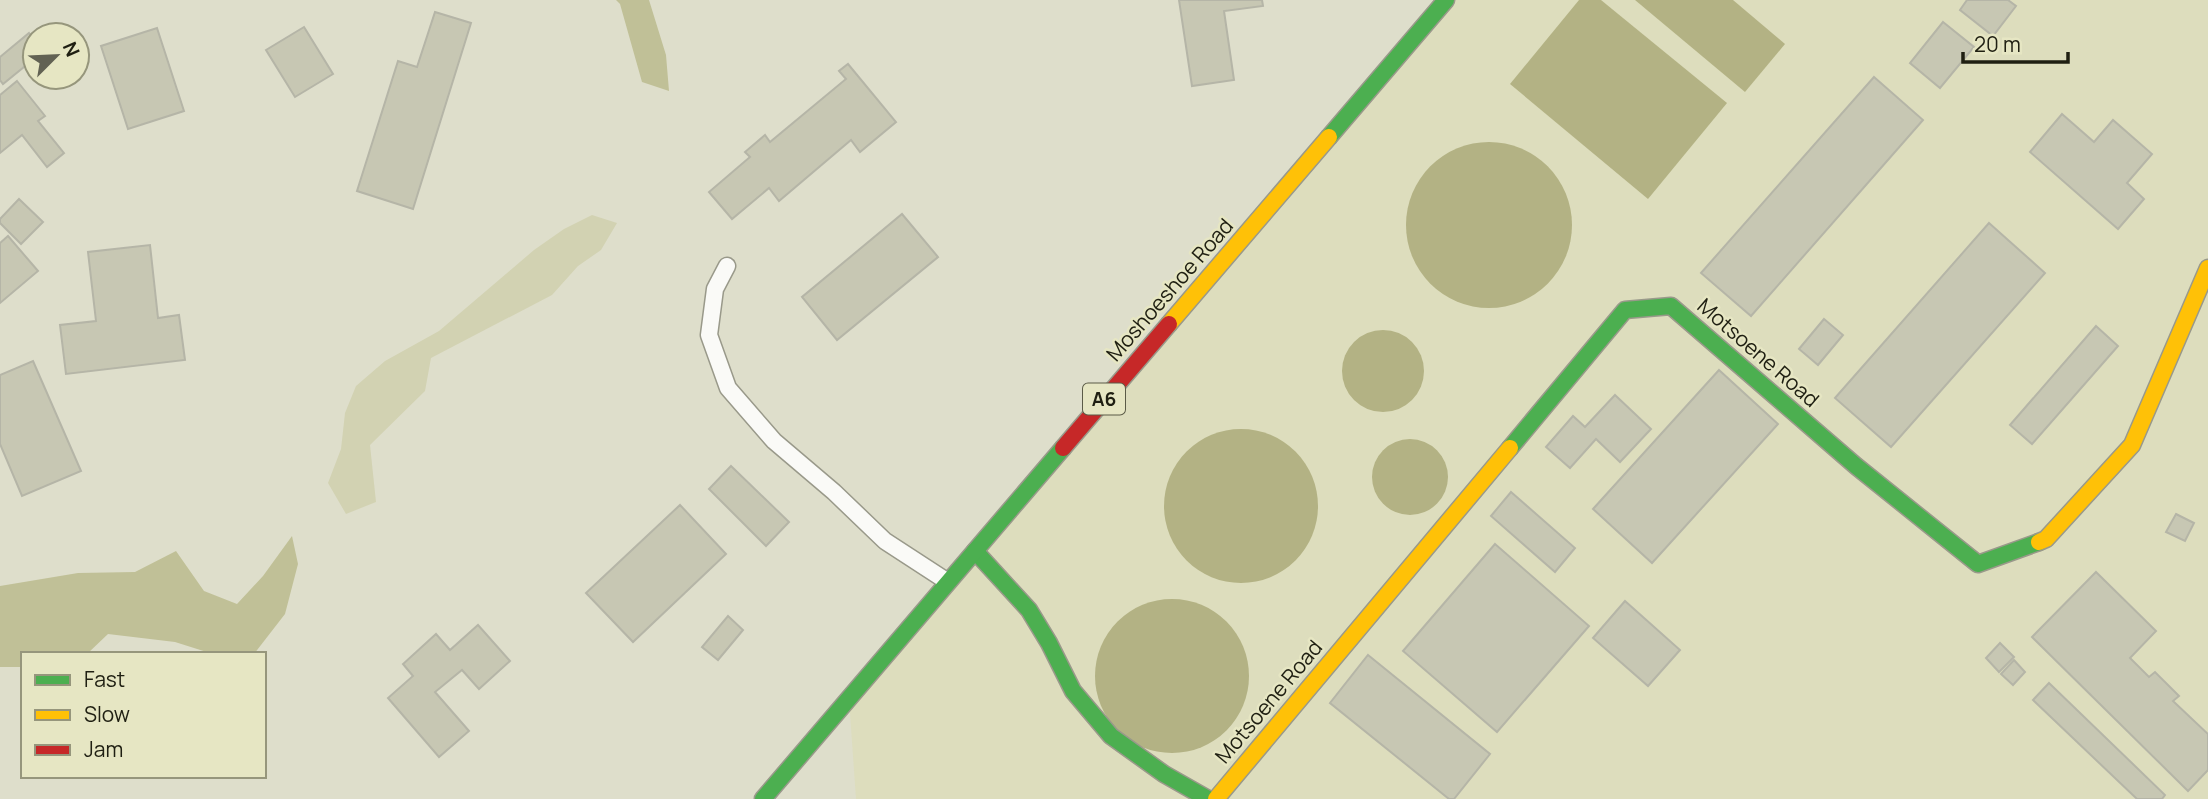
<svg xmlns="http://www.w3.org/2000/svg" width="2208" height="799" font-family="Manrope,sans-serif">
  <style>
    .built { fill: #ddddbd }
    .green { fill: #d2d2b2 }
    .forest { fill: #c0c097 }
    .water { fill: #b3b284 }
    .building { fill: #c7c7b3; stroke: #b5b5a7; stroke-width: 2 }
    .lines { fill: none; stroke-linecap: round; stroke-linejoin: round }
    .lane-casing { stroke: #99998a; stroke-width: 19 }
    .fast-casing { stroke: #99998a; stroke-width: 19 }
    .slow-casing { stroke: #99998a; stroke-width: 19 }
    .jam-casing { stroke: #99998a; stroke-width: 19 }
    .lane { stroke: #fafaf7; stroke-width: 16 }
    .fast { stroke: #4caf50; stroke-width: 16 }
    .slow { stroke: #ffc107; stroke-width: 16 }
    .jam { stroke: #c62828; stroke-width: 16 }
    .labels { text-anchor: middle; stroke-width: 5; stroke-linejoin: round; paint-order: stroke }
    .shield { fill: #e6e6c3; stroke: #5b5b47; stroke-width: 2 }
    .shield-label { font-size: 19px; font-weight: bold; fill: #1f1f12 }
    .street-label { font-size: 21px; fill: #1f1f12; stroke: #e6e6c3 }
  </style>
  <rect width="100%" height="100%" fill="#dedecb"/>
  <!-- built -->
  <polygon class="built" points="1446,0 2208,0 2208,799 856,799 849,699"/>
  <!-- green -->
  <polygon class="green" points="592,215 617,223 601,250 578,266 552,295 431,358 425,391 370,445 376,502 346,514 328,483 341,449 345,413 356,386 385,361 439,331 534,250 564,229"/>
  <!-- forest -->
  <g class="forest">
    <polygon points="616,0 649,0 666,55 669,91 642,82 620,4"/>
    <polygon points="292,536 298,564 285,614 254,654 213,654 175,642 108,634 87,654 23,654 23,667 0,667 0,586 78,573 135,572 176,551 204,591 237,604 263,576"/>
  </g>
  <!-- water -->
  <g class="water">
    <polygon points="1579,0 1601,0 1727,103 1648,199 1510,84"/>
    <polygon points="1635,0 1733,0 1785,44 1745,92"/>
    <circle cx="1489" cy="225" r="83"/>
    <circle cx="1383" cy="371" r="41"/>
    <circle cx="1241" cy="506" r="77"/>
    <circle cx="1410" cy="477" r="38"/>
    <circle cx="1172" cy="676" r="77"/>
  </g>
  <!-- building -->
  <g class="building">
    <polygon points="1179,0 1262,0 1263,6 1224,11 1234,80 1192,86"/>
    <polygon points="1967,0 2008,0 2016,6 1993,36 1960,10"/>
    <polygon points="435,12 471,23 413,209 357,191 398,61 417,67"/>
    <polygon points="1943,22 1974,47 1940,88 1910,63"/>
    <polygon points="304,27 333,74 295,97 266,50"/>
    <polygon points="157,28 184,111 128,129 101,46"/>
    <polygon points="29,33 35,41 35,58 3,84 0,80 0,57"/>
    <polygon points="848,64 896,122 860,152 851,140 779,201 769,188 732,219 709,192 750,157 745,152 765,135 770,142 846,79 839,71"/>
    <polygon points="1874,77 1923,120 1751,316 1701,273"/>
    <polygon points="17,81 45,116 38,121 64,153 47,167 22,135 0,153 0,95"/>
    <polygon points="2062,114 2094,142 2113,120 2152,154 2127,183 2144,199 2118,229 2030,152"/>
    <polygon points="19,199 43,222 21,244 0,223 0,219"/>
    <polygon points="902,214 938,257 837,340 802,297"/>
    <polygon points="1989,223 2045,273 1891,447 1835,398"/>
    <polygon points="8,236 38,271 0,303 0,243"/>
    <polygon points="150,245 158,318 179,315 185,360 66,374 60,325 96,321 88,252"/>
    <polygon points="1824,319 1843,335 1818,365 1799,349"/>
    <polygon points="2096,326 2118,346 2032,444 2010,425"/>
    <polygon points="33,361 81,471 22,496 0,444 0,375"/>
    <polygon points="1719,370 1778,424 1652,563 1593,509"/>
    <polygon points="1615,395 1651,429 1620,462 1596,439 1570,468 1546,447 1573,416 1585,427"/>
    <polygon points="731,466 789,522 766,546 709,489"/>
    <polygon points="1511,492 1575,548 1555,572 1491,516"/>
    <polygon points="680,505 726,554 633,642 586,593"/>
    <polygon points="2176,514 2194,523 2185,541 2166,532"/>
    <polygon points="1495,544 1589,626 1497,732 1403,651"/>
    <polygon points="2096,572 2156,631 2130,658 2149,677 2155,672 2179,696 2173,701 2208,734 2208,770 2188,791 2032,637"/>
    <polygon points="1625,601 1680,650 1648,686 1593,638"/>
    <polygon points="728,616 743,630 718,660 702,647"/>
    <polygon points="478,625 510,661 479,689 462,670 435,692 469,731 439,757 388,698 413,676 403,664 436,634 450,650"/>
    <polygon points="2000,643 2014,657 1999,672 1986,658"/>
    <polygon points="1368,655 1490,754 1454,799 1449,799 1330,703"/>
    <polygon points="2014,660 2025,672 2013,685 2001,674"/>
    <polygon points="2049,683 2165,795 2162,799 2137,799 2033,700"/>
  </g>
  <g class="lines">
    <!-- lane casing -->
    <g class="lane-casing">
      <polyline id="lane" points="727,266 715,289 709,335 728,388 774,441 834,492 885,541 948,582"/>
    </g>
    <!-- fast casing -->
    <g class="fast-casing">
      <g id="fast">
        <polyline points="1329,137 1446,0"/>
        <polyline points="1510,448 1625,310 1671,306 1856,466 1978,564 2039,542"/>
        <polyline points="975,551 1029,610 1049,643 1073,691 1111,736 1164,774 1208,799"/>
        <polyline points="763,799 1063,448"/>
      </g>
    </g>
    <!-- slow casing -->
    <g class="slow-casing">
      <g id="slow">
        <polyline points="1169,324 1329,137"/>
        <polyline points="2039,542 2046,539 2132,445 2208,268"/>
        <polyline points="1216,799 1510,448"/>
      </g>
    </g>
    <!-- jam casing -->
    <g class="jam-casing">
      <polyline id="jam" points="1063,448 1169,324"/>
    </g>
    <!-- lane -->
    <use href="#lane" class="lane"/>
    <!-- fast -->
    <use href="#fast" class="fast"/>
    <!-- slow -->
    <use href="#slow" class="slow"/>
    <!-- jam -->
    <use href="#jam" class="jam"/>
  </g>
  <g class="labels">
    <!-- shield labels -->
    <rect class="shield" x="1083" y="383.5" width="42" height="31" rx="5"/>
    <g class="shield-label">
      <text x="1104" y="406">A6</text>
    </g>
    <!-- street labels -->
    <g class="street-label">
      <text transform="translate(1170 290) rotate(-49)" y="7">Moshoeshoe Road</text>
      <text transform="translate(1758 353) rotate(41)" y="7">Motsoene Road</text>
      <text transform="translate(1269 702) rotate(-50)" y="7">Motsoene Road</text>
    </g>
  </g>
  <!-- legend -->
  <rect x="21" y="652" width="245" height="126" fill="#e6e6c3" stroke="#96967c" stroke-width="2"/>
  <rect x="35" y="675" width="35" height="10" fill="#4caf50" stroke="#96967c" stroke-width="2"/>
  <text x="84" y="687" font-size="21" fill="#1f1f12">Fast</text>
  <rect x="35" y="710" width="35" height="10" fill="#ffc107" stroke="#96967c" stroke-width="2"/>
  <text x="84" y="722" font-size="21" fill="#1f1f12">Slow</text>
  <rect x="35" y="745" width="35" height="10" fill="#c62828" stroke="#96967c" stroke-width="2"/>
  <text x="84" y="757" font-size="21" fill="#1f1f12">Jam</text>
  <!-- north arrow -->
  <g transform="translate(56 56) rotate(66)"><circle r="33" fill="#e6e6c3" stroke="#96967c" stroke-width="2"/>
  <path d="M0-5L12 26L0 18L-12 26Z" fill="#626253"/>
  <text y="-10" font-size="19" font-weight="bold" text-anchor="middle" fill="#1f1f12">N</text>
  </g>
  <!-- scale -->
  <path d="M1963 52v10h105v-10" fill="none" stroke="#1f1f12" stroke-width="3.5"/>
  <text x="1974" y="52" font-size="21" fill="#1f1f12" stroke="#e6e6c3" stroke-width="5" paint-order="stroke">20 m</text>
</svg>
